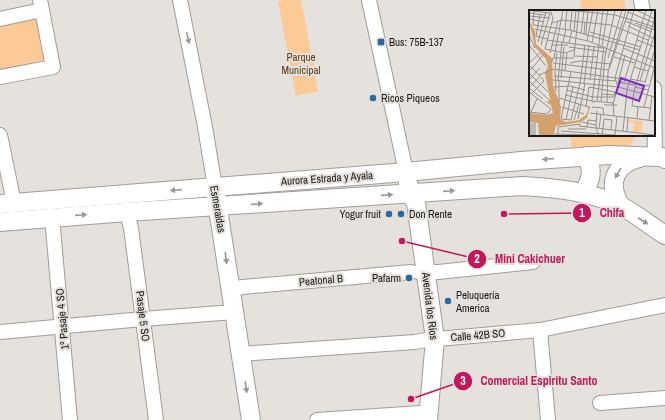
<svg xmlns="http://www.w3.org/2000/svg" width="665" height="420" font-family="'Archivo Narrow',sans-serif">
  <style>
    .green { fill: #fcca97 }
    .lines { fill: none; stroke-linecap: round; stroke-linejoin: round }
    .minor-casing { stroke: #a19c98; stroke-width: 16 }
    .major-casing { stroke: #a19c98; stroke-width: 20 }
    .minor { stroke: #fff; stroke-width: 14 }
    .major { stroke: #fff; stroke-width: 18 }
    .oneway { fill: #989796 }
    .poi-dot { fill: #276aa0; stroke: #e5e1dc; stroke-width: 1.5 }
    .labels { text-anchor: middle; stroke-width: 4; stroke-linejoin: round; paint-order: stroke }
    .poi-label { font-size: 11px; fill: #191816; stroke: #e5e1dc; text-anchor: start }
    .park-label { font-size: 11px; fill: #603e17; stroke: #e5e1dc }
    .street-label { font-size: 11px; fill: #191816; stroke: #e5e1dc }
    .inset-road { fill: none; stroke: #93918d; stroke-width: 1 }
    .view { fill: #7b2cbf; fill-opacity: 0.15; stroke: #7b2cbf; stroke-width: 2 }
    .inset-edge { fill: none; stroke: #191816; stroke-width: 2 }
    .leader { fill: none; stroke: #c2185b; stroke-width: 1.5 }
    .callout-dot { fill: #c2185b; stroke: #e5e1dc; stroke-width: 1.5 }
    .mark-label { font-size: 12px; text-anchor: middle; font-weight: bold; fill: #fff }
    .callout-label { font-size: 12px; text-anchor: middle; font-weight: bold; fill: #c2185b; stroke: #e5e1dc; stroke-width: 4; stroke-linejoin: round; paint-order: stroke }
  </style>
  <rect width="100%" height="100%" fill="#e5e1dc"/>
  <!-- green -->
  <g class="green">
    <polygon points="284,0 301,0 318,91 296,96 278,2"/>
    <polygon points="580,0 624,0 626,11 582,11"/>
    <polygon points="39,15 49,63 0,73 0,23"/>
    <polygon points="570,135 636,135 630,146 572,152"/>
  </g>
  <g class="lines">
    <!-- minor casing -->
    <g class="minor-casing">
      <g id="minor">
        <polyline points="180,0 205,127 215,187"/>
        <polyline points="369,0 406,172"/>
        <polyline points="641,0 643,11"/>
        <polyline points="0,19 42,10"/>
        <polyline points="0,77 53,67 40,0"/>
        <polyline points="654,88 655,157"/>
        <polyline points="0,135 14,203"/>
        <polyline points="127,212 131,228 156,420"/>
        <polyline points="52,217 70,420"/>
        <polyline points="419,272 438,272 533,262"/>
        <polyline points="231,289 243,287 411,272"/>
        <polyline points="540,330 548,420"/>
        <polyline points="0,332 143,319 234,312"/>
        <polyline points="241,354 415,342 426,340 540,330 665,305"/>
        <polyline points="600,403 665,398"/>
        <polyline points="317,420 420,413"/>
      </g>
    </g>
    <!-- major casing -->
    <g class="major-casing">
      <g id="major">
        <polyline points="408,183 410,193 416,203 435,339 428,420"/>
        <path d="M583,192C592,179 593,171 587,156"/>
        <polyline points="216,196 251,420"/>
        <polyline points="0,204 406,172 521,161 609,155 662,157 665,159"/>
        <path d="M621,207C606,182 615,163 643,157"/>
        <path d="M0,222L127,212L522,186C556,188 589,191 621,206C636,214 651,226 665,235"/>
      </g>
    </g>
    <!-- minor -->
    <use href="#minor" class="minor"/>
    <!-- major -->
    <use href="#major" class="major"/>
  </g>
  <!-- one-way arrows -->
  <defs><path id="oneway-solid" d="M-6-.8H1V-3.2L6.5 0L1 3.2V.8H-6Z"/></defs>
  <g class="oneway">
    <use href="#oneway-solid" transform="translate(188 38) rotate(78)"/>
    <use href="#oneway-solid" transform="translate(548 159) rotate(176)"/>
    <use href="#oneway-solid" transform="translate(618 173) rotate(120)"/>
    <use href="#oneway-solid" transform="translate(176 190) rotate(176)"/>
    <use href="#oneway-solid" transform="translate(449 191) rotate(-4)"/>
    <use href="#oneway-solid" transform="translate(387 195) rotate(-4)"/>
    <use href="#oneway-solid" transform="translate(257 204) rotate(-4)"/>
    <use href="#oneway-solid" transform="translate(81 215) rotate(-4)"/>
    <use href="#oneway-solid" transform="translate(643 221) rotate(33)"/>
    <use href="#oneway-solid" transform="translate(226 258) rotate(82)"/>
    <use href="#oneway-solid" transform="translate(246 387) rotate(81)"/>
  </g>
  <!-- markers -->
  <g class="poi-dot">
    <rect x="377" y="38" width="8" height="8" rx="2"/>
    <circle cx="373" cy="98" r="4"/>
    <circle cx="389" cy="214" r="4"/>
    <circle cx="401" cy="214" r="4"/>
    <circle cx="409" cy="278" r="4"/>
    <circle cx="448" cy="301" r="4"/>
  </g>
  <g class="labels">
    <!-- poi labels -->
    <g class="poi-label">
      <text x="389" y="46">Bus: 75B-137</text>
      <text x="381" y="102">Ricos Piqueos</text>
      <text x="381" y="218" text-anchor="end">Yogur fruit</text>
      <text x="409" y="218">Don Rente</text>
      <text x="401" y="282" text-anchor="end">Pafarm</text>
      <text x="456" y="299">Peluquería<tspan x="456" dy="13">America</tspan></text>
    </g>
    <!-- park labels -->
    <g class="park-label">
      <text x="301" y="61">Parque<tspan x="301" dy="13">Municipal</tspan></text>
    </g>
    <!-- street labels -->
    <g class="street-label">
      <text transform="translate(327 178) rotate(-4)" y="4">Aurora Estrada y Ayala</text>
      <text transform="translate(218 209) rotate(80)" y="4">Esmeraldas</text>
      <text transform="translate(321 280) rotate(-5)" y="4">Peatonal B</text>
      <text transform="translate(430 306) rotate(83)" y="4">Avenida los Ríos</text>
      <text transform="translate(143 316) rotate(83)" y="4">Pasaje 5 SO</text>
      <text transform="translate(62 319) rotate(-95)" y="4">1º Pasaje 4 SO</text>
      <text transform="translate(478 335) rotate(-5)" y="4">Calle 42B SO</text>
    </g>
  </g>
  <!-- overview -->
  <g transform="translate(529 10)">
    <rect width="126" height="126" fill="#e5e1dc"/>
    <path d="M100,110L114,111L112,123L104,122L105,113L99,112Z" fill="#fcca97"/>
    <path d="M0,11L6,21L7,34L23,48L24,75L32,97L31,109L37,112L50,110L57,105L62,94L64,92H66L62,94L58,108L52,112L27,116L24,126H10L9,113L0,112V103L18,105L24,103L22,95L14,90L19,92L21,89L16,64L19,56L17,49L6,37Z" fill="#d3a16e"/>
    <path class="inset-road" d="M5,0L4,15L41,20L111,40M21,0L24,8L16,39L36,43L45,40M39,0L86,5L126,17M105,0L86,68L89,77L126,87M107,0L126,9M4,1L21,3L12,35M99,2L126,13M0,3L16,5M11,4L7,26L18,29M0,6L21,8M0,9L15,12M96,11L123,22M23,13L33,10L82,15L119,30M106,13L126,20M99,16L126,29M6,19L59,31L126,58M36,19L38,0M41,20L43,1M45,21L47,0M61,22L112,37M52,23L55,1M55,24L56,12M57,24L59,0M0,25L6,38M18,30L74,38M108,30L126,37M58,31L64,0M9,32L17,2M34,32L37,19M40,33L43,20M63,33L69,0M0,35L17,56M23,35H39M73,36L79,0M40,37L77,42M94,38L126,51M21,43L29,11M45,45L50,0M44,46L69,47M85,47L106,53M25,48L34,0M79,48L93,0M23,51L24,48H45M0,53L11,43M24,53L80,60M41,53L51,51L82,54M0,55L10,65L24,59L94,69M105,57L119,61M80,58L97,0M26,59L28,43M26,60L27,81M36,61L38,43M0,62L14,45M42,62L32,109L42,110L51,73M0,63L19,82M25,66L87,71M32,68L35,37M101,69L117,72M0,70L11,58M24,70L89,77M29,70L33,32M61,70L65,36M0,71L20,90M30,71V93M111,71L126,23M89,72L106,75M95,72L117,0M116,72L126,39M51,73L56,35M55,73L60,35M89,73L96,45M107,73L120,76M2,76L12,65M25,77L41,76L56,80M106,77L119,80M0,78L14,89M37,80L64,87H85L86,82L60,77M98,80L123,0M0,82L22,99L18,104L0,102M105,82L103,96L122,98M105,82L126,7M2,84L15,71L12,67M72,84L85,85M36,85L63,91L85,93M30,88L60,97L59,99M63,91L74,0M68,91L75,36M72,92L76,47L86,0M78,92L79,62L100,0M84,93L85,106M84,94L89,77M75,95H88M57,96L60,77M33,97L55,104M63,97L74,98L75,105M115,97L126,55M68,101L67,118L70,126M2,102L8,89M61,103L126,111M49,109L56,73M108,109L109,96M37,110L44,76M45,110L50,94M120,111L123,86M53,112L67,115M2,113V126M4,113V126M6,113V126M50,116L126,125M58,117L59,110L68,111M70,118L72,104M39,119H57M32,121L86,125M94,121L98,80M98,121L99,108M25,124L66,125M29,125V117L52,114M86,125L88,107M73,126L75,109L83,110L82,119"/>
    <path class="view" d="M92,68L115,76L110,91L87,83Z"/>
    <rect width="126" height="126" class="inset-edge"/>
  </g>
  <!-- callouts -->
  <path class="leader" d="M504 214L582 213M402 241L477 259M411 399L463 381"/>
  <g class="callout-dot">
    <circle cx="504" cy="214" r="4"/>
    <circle cx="402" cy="241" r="4"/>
    <circle cx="411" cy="399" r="4"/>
    <circle cx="582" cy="213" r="10"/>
    <circle cx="477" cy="259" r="10"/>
    <circle cx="463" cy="381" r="10"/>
  </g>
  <g class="mark-label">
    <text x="582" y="217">1</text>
    <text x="477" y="263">2</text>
    <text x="463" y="385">3</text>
  </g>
  <g class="callout-label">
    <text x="612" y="217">Chifa</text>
    <text x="530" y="263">Mini Cakichuer</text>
    <text x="539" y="385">Comercial Espiritu Santo</text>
  </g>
</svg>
